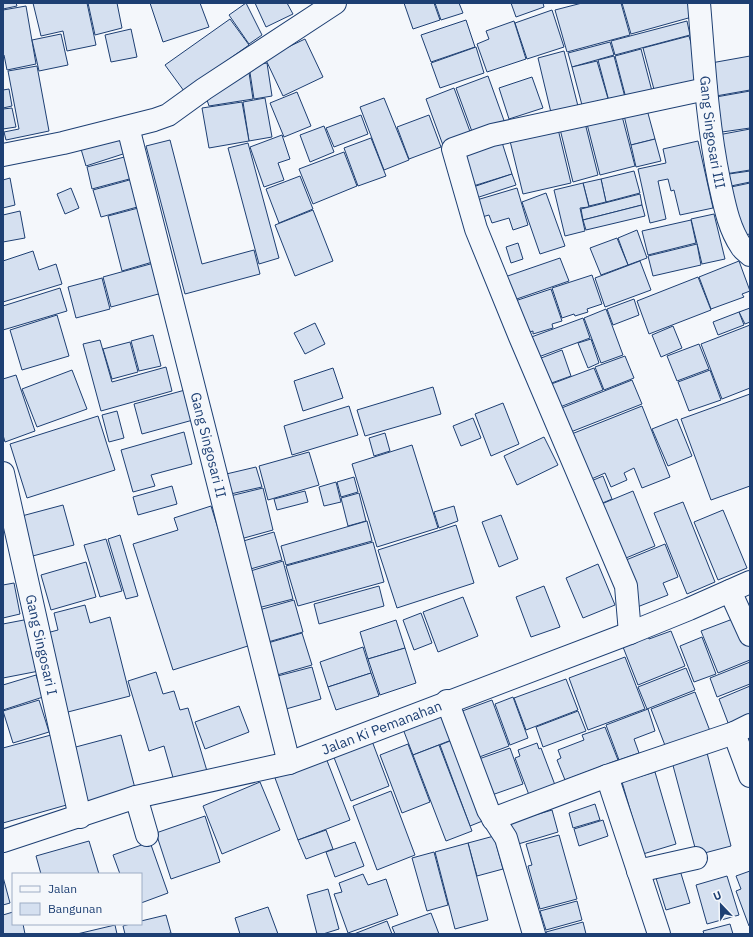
<svg xmlns="http://www.w3.org/2000/svg" width="753" height="937" font-family="'IBM Plex Sans',sans-serif">
  <style>
    .building { fill: #d5e0f0; stroke: #1d3f73 }
    .lines { fill: none; stroke-linecap: round; stroke-linejoin: round }
    .minor-casing { stroke: #1d3f73; stroke-width: 24 }
    .minor { stroke: #f4f7fb; stroke-width: 22 }
    .labels { text-anchor: middle; stroke-width: 3; stroke-linejoin: round; paint-order: stroke }
    .street-label { font-size: 14px; fill: #1d3f73; stroke: #f4f7fb }
  </style>
  <rect width="100%" height="100%" fill="#f4f7fb"/>
  <!-- building -->
  <g class="building">
    <polygon points="3,3 16,3 17,6 3,9"/>
    <polygon points="33,3 87,3 96,45 67,51 63,31 41,36"/>
    <polygon points="88,3 117,3 122,28 95,35"/>
    <polygon points="150,3 200,3 209,27 163,42"/>
    <polygon points="246,3 262,35 249,44 229,15"/>
    <polygon points="255,3 287,3 293,14 266,27"/>
    <polygon points="404,3 434,3 440,20 413,29"/>
    <polygon points="435,3 459,3 463,13 441,20"/>
    <polygon points="511,3 543,3 544,7 516,17"/>
    <polygon points="582,3 621,3 630,35 567,52 555,10"/>
    <polygon points="622,3 688,3 692,17 631,34"/>
    <polygon points="26,6 36,64 7,70 4,55 3,55 3,10"/>
    <polygon points="552,10 564,47 527,59 515,23"/>
    <polygon points="230,19 249,45 184,91 165,65"/>
    <polygon points="466,20 475,47 431,62 421,35"/>
    <polygon points="514,21 526,59 487,72 477,44 489,39 486,31"/>
    <polygon points="687,21 690,35 615,55 611,41"/>
    <polygon points="131,29 137,57 111,62 105,35"/>
    <polygon points="61,34 68,65 39,71 32,40"/>
    <polygon points="689,36 703,85 656,97 643,48"/>
    <polygon points="305,39 323,77 283,96 265,58"/>
    <polygon points="610,42 614,55 572,67 568,53"/>
    <polygon points="476,47 484,73 440,88 431,63"/>
    <polygon points="641,49 653,95 627,102 615,56"/>
    <polygon points="564,51 580,114 553,121 538,58"/>
    <polygon points="614,56 626,101 610,105 598,60"/>
    <polygon points="750,56 750,90 716,96 711,63"/>
    <polygon points="597,61 609,102 583,109 572,67"/>
    <polygon points="267,63 272,96 254,99 249,66"/>
    <polygon points="37,66 49,131 6,140 4,132 19,129 8,71"/>
    <polygon points="248,66 253,99 209,106 207,100"/>
    <polygon points="488,76 506,126 474,137 456,88"/>
    <polygon points="532,77 543,108 509,119 499,88"/>
    <polygon points="454,88 472,137 444,148 426,99"/>
    <polygon points="9,89 12,106 3,108 3,90"/>
    <polygon points="750,91 750,128 722,132 716,97"/>
    <polygon points="297,92 311,126 284,137 270,103"/>
    <polygon points="265,98 272,137 249,141 243,102"/>
    <polygon points="384,98 409,160 384,170 360,107"/>
    <polygon points="242,102 249,141 209,148 202,108"/>
    <polygon points="646,106 655,139 631,145 623,111"/>
    <polygon points="12,108 16,127 3,129 3,109"/>
    <polygon points="361,115 368,134 334,147 326,128"/>
    <polygon points="429,115 441,147 409,159 397,127"/>
    <polygon points="622,116 635,166 600,175 587,124"/>
    <polygon points="585,123 598,175 573,182 560,129"/>
    <polygon points="324,126 334,152 310,162 300,135"/>
    <polygon points="558,129 571,183 523,194 510,141"/>
    <polygon points="750,129 750,170 725,174 718,135"/>
    <polygon points="282,135 290,159 278,163 284,180 264,187 250,147"/>
    <polygon points="120,136 126,153 86,166 81,149"/>
    <polygon points="500,136 512,174 470,187 458,149"/>
    <polygon points="371,138 386,176 358,186 344,148"/>
    <polygon points="655,139 661,161 636,167 631,145"/>
    <polygon points="170,140 202,264 254,250 260,274 185,294 146,146"/>
    <polygon points="698,141 713,208 680,215 674,190 671,191 668,179 658,181 666,219 650,223 638,169 666,163 663,149"/>
    <polygon points="248,143 279,258 259,264 228,148"/>
    <polygon points="344,152 357,186 313,204 299,169"/>
    <polygon points="128,156 133,178 92,189 87,167"/>
    <polygon points="634,171 640,193 606,202 601,179"/>
    <polygon points="750,171 750,182 731,186 729,174"/>
    <polygon points="512,174 516,185 473,199 470,188"/>
    <polygon points="300,176 313,209 279,223 266,189"/>
    <polygon points="10,178 15,205 3,208 3,180"/>
    <polygon points="133,179 141,206 101,217 93,190"/>
    <polygon points="601,179 606,202 589,206 583,183"/>
    <polygon points="583,183 589,207 580,208 585,231 565,236 554,190"/>
    <polygon points="750,183 750,234 739,236 731,187"/>
    <polygon points="71,188 79,208 65,214 57,194"/>
    <polygon points="517,188 528,225 513,230 509,218 492,223 489,215 482,217 470,202"/>
    <polygon points="546,193 565,246 540,254 522,202"/>
    <polygon points="640,194 642,205 583,220 581,209"/>
    <polygon points="642,205 645,216 586,230 583,220"/>
    <polygon points="142,207 156,261 122,271 108,216"/>
    <polygon points="313,210 333,261 295,276 275,225"/>
    <polygon points="20,211 25,238 3,242 3,215"/>
    <polygon points="714,214 725,259 702,264 691,219"/>
    <polygon points="691,220 696,243 648,255 642,231"/>
    <polygon points="637,230 647,258 628,265 618,238"/>
    <polygon points="617,238 628,265 601,275 590,248"/>
    <polygon points="518,243 523,259 511,263 506,247"/>
    <polygon points="697,244 701,265 653,276 648,256"/>
    <polygon points="33,251 39,270 56,264 62,284 3,302 3,261"/>
    <polygon points="560,258 569,281 508,302 499,279"/>
    <polygon points="640,261 651,290 605,307 595,278"/>
    <polygon points="739,261 750,291 742,294 744,297 711,309 699,277"/>
    <polygon points="154,263 162,293 111,307 103,277"/>
    <polygon points="592,275 602,304 587,309 588,312 575,316 574,314 562,318 552,288"/>
    <polygon points="698,277 711,310 649,334 637,301"/>
    <polygon points="102,278 110,309 76,318 68,287"/>
    <polygon points="60,288 67,311 3,330 3,306"/>
    <polygon points="551,289 562,321 552,324 553,328 533,334 533,331 519,335 509,303"/>
    <polygon points="634,299 639,315 613,325 607,309"/>
    <polygon points="750,308 750,322 745,324 739,312"/>
    <polygon points="606,309 623,355 601,363 584,318"/>
    <polygon points="739,312 744,325 718,335 713,322"/>
    <polygon points="57,315 69,356 22,370 10,330"/>
    <polygon points="583,318 590,338 533,359 526,339"/>
    <polygon points="315,323 325,344 305,354 294,333"/>
    <polygon points="750,325 750,388 722,399 701,344"/>
    <polygon points="673,326 682,348 661,357 652,335"/>
    <polygon points="153,335 161,366 139,371 131,341"/>
    <polygon points="591,339 599,363 588,368 578,343"/>
    <polygon points="100,340 112,382 166,367 172,391 101,411 83,344"/>
    <polygon points="130,342 138,372 112,379 103,349"/>
    <polygon points="699,344 709,369 677,381 667,356"/>
    <polygon points="562,350 571,376 546,385 536,360"/>
    <polygon points="625,356 634,378 604,390 595,367"/>
    <polygon points="333,368 343,398 303,411 294,381"/>
    <polygon points="594,368 603,390 555,409 546,386"/>
    <polygon points="72,370 87,409 37,427 22,389"/>
    <polygon points="710,370 721,400 689,411 678,382"/>
    <polygon points="16,375 35,431 5,442 3,435 3,379"/>
    <polygon points="632,380 642,404 558,437 549,413"/>
    <polygon points="433,387 441,414 365,436 357,410"/>
    <polygon points="185,390 193,420 142,434 134,404"/>
    <polygon points="750,394 750,486 711,500 681,419"/>
    <polygon points="503,403 519,444 491,456 475,414"/>
    <polygon points="349,406 358,435 292,455 284,426"/>
    <polygon points="642,406 670,477 642,488 634,468 624,473 627,480 611,487 605,473 578,485 559,439"/>
    <polygon points="117,411 124,438 109,442 102,415"/>
    <polygon points="98,416 115,470 27,498 10,444"/>
    <polygon points="473,418 481,438 461,446 453,426"/>
    <polygon points="677,419 692,456 668,466 652,429"/>
    <polygon points="184,432 192,464 151,475 155,486 133,492 121,450"/>
    <polygon points="385,433 390,451 374,456 369,438"/>
    <polygon points="544,437 558,465 517,485 504,456"/>
    <polygon points="412,445 438,528 377,547 352,464"/>
    <polygon points="309,452 319,485 268,500 259,466"/>
    <polygon points="256,467 262,487 226,495 222,475"/>
    <polygon points="603,476 612,499 586,510 577,487"/>
    <polygon points="354,477 358,492 341,497 337,482"/>
    <polygon points="336,482 341,502 324,506 319,487"/>
    <polygon points="172,486 177,504 138,515 133,497"/>
    <polygon points="263,488 273,530 237,540 226,497"/>
    <polygon points="305,491 308,502 277,510 274,499"/>
    <polygon points="633,491 655,546 609,565 587,510"/>
    <polygon points="359,493 366,521 348,526 341,498"/>
    <polygon points="683,502 715,582 687,594 654,513"/>
    <polygon points="63,505 74,545 29,557 18,517"/>
    <polygon points="211,506 254,644 173,670 133,544 178,530 174,518"/>
    <polygon points="454,506 458,521 439,528 434,512"/>
    <polygon points="723,510 747,568 718,580 694,522"/>
    <polygon points="501,515 518,559 499,567 482,522"/>
    <polygon points="367,521 372,541 286,565 281,546"/>
    <polygon points="456,525 474,583 397,608 378,550"/>
    <polygon points="274,532 282,560 247,570 240,542"/>
    <polygon points="120,535 138,596 126,599 108,539"/>
    <polygon points="106,539 122,591 100,597 84,545"/>
    <polygon points="373,542 384,582 298,606 286,566"/>
    <polygon points="665,544 678,577 663,583 668,595 627,611 609,567"/>
    <polygon points="283,561 293,599 254,609 244,573"/>
    <polygon points="86,562 96,597 51,610 41,575"/>
    <polygon points="598,564 615,605 583,618 566,578"/>
    <polygon points="14,583 20,614 3,618 3,585"/>
    <polygon points="379,586 384,606 319,624 314,604"/>
    <polygon points="544,586 560,627 531,637 516,597"/>
    <polygon points="463,597 478,636 438,652 423,612"/>
    <polygon points="294,600 303,632 261,644 252,612"/>
    <polygon points="85,605 90,623 110,617 130,696 64,713 43,634 58,630 54,613"/>
    <polygon points="421,613 432,643 414,650 403,620"/>
    <polygon points="738,617 750,648 750,660 718,673 701,631"/>
    <polygon points="29,619 39,671 3,678 3,624"/>
    <polygon points="396,620 405,648 368,659 360,632"/>
    <polygon points="671,631 685,666 638,685 623,647 648,637 649,639"/>
    <polygon points="302,633 312,665 270,677 261,645"/>
    <polygon points="702,637 716,674 694,682 680,646"/>
    <polygon points="363,647 371,673 328,687 320,662"/>
    <polygon points="405,648 416,683 380,695 368,659"/>
    <polygon points="625,657 645,709 588,730 569,678"/>
    <polygon points="750,662 750,684 717,697 710,678"/>
    <polygon points="312,667 321,699 279,711 270,678"/>
    <polygon points="686,668 695,690 647,709 638,687"/>
    <polygon points="156,672 163,694 174,691 180,710 188,708 207,771 174,781 164,746 149,751 128,681"/>
    <polygon points="371,673 379,696 336,710 328,687"/>
    <polygon points="36,675 43,697 3,710 3,685"/>
    <polygon points="566,679 578,710 526,730 514,698"/>
    <polygon points="750,686 750,720 730,728 719,699"/>
    <polygon points="695,692 710,731 666,748 651,709"/>
    <polygon points="513,697 528,738 510,745 495,704"/>
    <polygon points="39,700 49,732 13,743 3,711"/>
    <polygon points="492,700 509,746 474,759 457,713"/>
    <polygon points="239,706 249,732 205,749 195,722"/>
    <polygon points="648,709 655,731 634,739 639,753 619,760 606,725"/>
    <polygon points="578,711 586,731 543,747 536,727"/>
    <polygon points="445,713 454,739 413,755 403,729"/>
    <polygon points="605,727 618,760 565,780 557,760 561,758 558,750 584,740 582,735"/>
    <polygon points="51,735 70,804 3,823 3,748"/>
    <polygon points="121,735 136,792 87,805 72,748"/>
    <polygon points="455,739 485,820 470,826 440,745"/>
    <polygon points="372,741 389,786 351,801 333,755"/>
    <polygon points="537,743 539,749 541,748 555,785 529,795 515,758 520,756 518,750"/>
    <polygon points="408,744 430,802 402,813 380,755"/>
    <polygon points="439,745 472,831 446,841 413,755"/>
    <polygon points="510,748 523,784 489,796 476,760"/>
    <polygon points="706,749 731,846 697,855 671,758"/>
    <polygon points="326,758 350,820 298,840 275,778"/>
    <polygon points="655,772 676,844 643,854 622,782"/>
    <polygon points="260,782 280,830 222,854 203,806"/>
    <polygon points="391,791 415,855 377,870 353,806"/>
    <polygon points="595,804 600,820 573,828 569,813"/>
    <polygon points="552,810 558,832 515,845 508,823"/>
    <polygon points="205,816 220,862 171,879 156,833"/>
    <polygon points="603,820 608,836 579,846 574,829"/>
    <polygon points="326,830 333,849 306,859 298,840"/>
    <polygon points="559,835 577,899 540,909 528,866 532,865 526,844"/>
    <polygon points="494,836 503,869 477,876 468,843"/>
    <polygon points="89,841 99,874 41,874 36,856"/>
    <polygon points="150,842 168,893 141,903 141,874 120,874 113,855"/>
    <polygon points="355,842 364,866 335,877 326,852"/>
    <polygon points="468,843 488,920 455,929 435,852"/>
    <polygon points="434,852 448,905 427,911 412,858"/>
    <polygon points="679,867 690,903 666,910 655,875"/>
    <polygon points="750,871 750,926 749,926 736,891 741,889 736,876"/>
    <polygon points="363,874 368,885 386,879 398,915 348,933 334,894 342,892 339,883"/>
    <polygon points="727,876 739,915 707,924 696,885"/>
    <polygon points="3,877 10,903 3,905"/>
    <polygon points="328,889 339,929 323,934 317,934 307,895"/>
    <polygon points="577,901 582,920 546,930 540,911"/>
    <polygon points="268,907 278,934 240,934 235,918"/>
    <polygon points="13,912 13,924 23,924 25,934 3,934 3,915"/>
    <polygon points="431,913 439,934 395,934 392,927"/>
    <polygon points="166,915 171,933 166,934 125,934 123,926 130,924 141,924 141,921"/>
    <polygon points="387,921 392,934 354,934"/>
    <polygon points="583,922 586,934 547,934 546,932"/>
    <polygon points="730,924 733,934 704,934 703,931"/>
    <polygon points="115,925 117,934 77,934"/>
  </g>
  <g class="lines">
    <!-- minor casing -->
    <g class="minor-casing">
      <g id="minor">
        <path id="s1" d="M699,3C704,62 707,122 719,180C724,202 728,227 741,246C743,250 747,252 750,255"/>
        <path id="s2" d="M128,127L289,763"/>
        <polyline points="3,155 63,143 154,120 168,115 204,89 335,3"/>
        <path id="s3" d="M3,473L80,817"/>
        <polyline points="730,591 750,635"/>
        <polyline points="630,633 626,586 520,337 476,229 453,149 492,135 706,89"/>
        <polyline points="447,701 488,810 506,838 534,934"/>
        <polyline points="734,733 750,776"/>
        <polyline points="607,776 659,934"/>
        <polyline points="136,797 147,835"/>
        <polyline points="493,819 607,776 734,733 750,725"/>
        <path id="s4" d="M3,841L136,797L289,763L630,633L689,609L750,582"/>
        <polyline points="638,871 696,858"/>
      </g>
    </g>
    <!-- minor -->
    <use href="#minor" class="minor"/>
  </g>
  <g class="labels">
    <!-- street labels -->
    <g class="street-label">
      <text dy="5" stroke="none"><textPath href="#s1" startOffset="130">Gang Singosari III</textPath></text>
      <text dy="5" stroke="none"><textPath href="#s2" startOffset="328">Gang Singosari II</textPath></text>
      <text dy="5" stroke="none"><textPath href="#s3" startOffset="176">Gang Singosari I</textPath></text>
      <text dy="5" stroke="none"><textPath href="#s4" startOffset="396">Jalan Ki Pemanahan</textPath></text>
    </g>
  </g>
  <!-- border -->
  <rect width="753" height="937" fill="none" stroke="#1d3f73" stroke-width="8"/>
  <!-- legend -->
  <rect x="12" y="873" width="130" height="52" fill="#f4f7fb" stroke="#9eadc5"/>
  <rect x="20" y="886" width="20" height="6" fill="#f4f7fb" stroke="#9eadc5"/>
  <text x="48" y="893" font-size="12" fill="#1d3f73">Jalan</text>
  <rect x="20" y="903" width="20" height="12" fill="#d5e0f0" stroke="#9eadc5"/>
  <text x="48" y="913" font-size="12" fill="#1d3f73">Bangunan</text>
  <!-- north arrow -->
  <g transform="translate(721 905) rotate(338)" stroke="#f4f7fb" stroke-width="3" paint-order="stroke">
  <path d="M0-3L7 15L0 10L-7 15Z" fill="#1d3f73"/>
  <text y="-6" font-size="11" font-weight="bold" text-anchor="middle" fill="#1d3f73">U</text>
  </g>
</svg>
